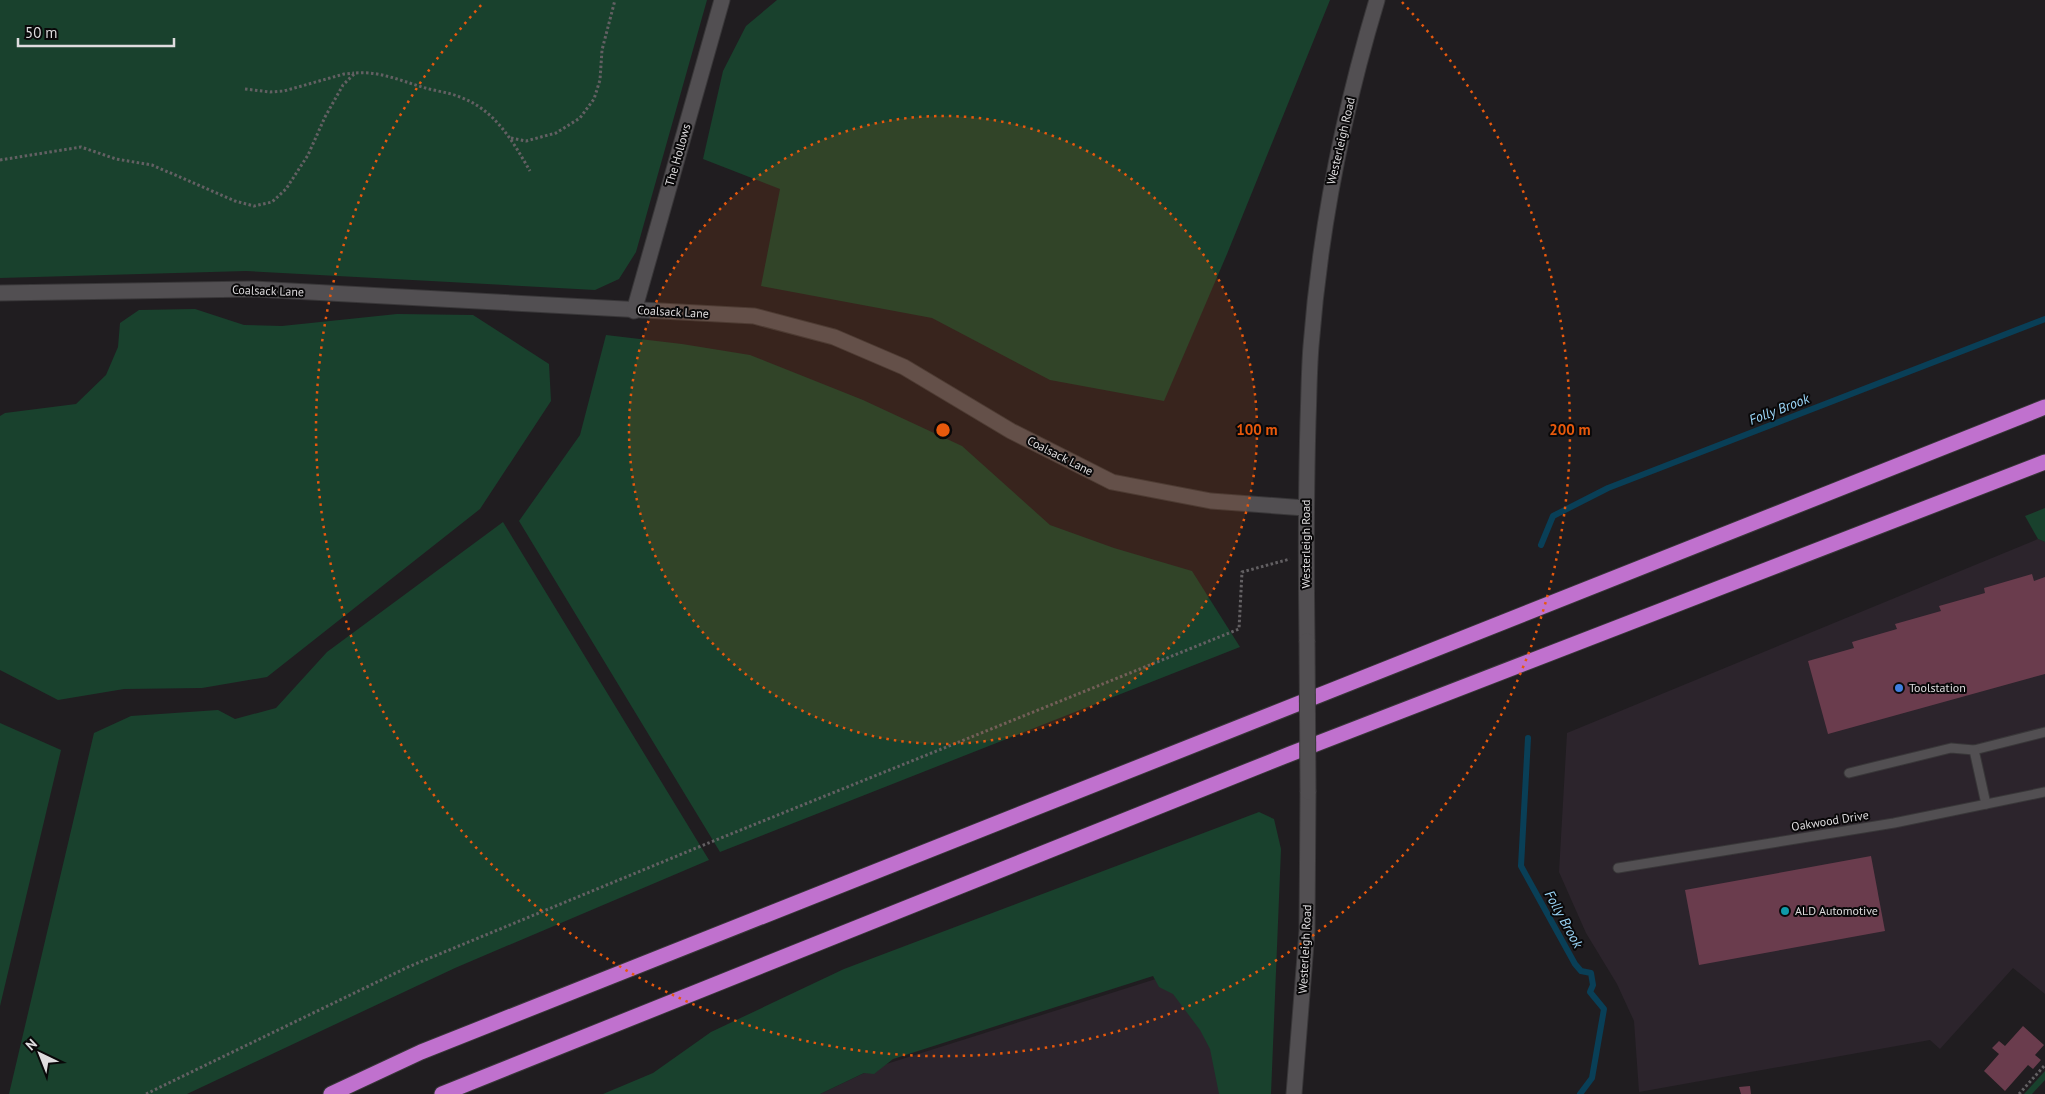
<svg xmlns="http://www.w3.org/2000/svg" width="2045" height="1094" font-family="'PT Sans',sans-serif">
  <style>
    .built { fill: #2c242c }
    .green { fill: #19412d }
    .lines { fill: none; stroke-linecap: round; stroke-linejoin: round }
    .stream { stroke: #093f57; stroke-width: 6 }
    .building { fill: #6a3c4d }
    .service-casing { stroke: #393739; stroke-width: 11 }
    .minor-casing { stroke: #393739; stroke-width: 17 }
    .tertiary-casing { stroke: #393739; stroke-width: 17 }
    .motorway-casing { stroke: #393739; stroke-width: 17 }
    .path { stroke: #636063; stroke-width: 3; stroke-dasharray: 2.5 2.5; stroke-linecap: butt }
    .service { stroke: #524f52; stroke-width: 9 }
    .minor { stroke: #524f52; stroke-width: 15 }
    .tertiary { stroke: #524f52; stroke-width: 15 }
    .motorway { stroke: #c071ce; stroke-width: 15 }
    .tertiary-bridge-casing { stroke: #393739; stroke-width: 17; stroke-linecap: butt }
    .tertiary-bridge { stroke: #524f52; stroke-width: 15 }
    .ring { fill: none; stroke: #e8590c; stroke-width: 2.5; stroke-dasharray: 2.5 5 }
    .shop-dot { fill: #3f7fe0; stroke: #090809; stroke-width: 2 }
    .culture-dot { fill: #0f9aa8; stroke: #090809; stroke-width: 2 }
    .labels { text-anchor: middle; stroke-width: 4; stroke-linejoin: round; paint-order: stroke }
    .street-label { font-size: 12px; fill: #dedcde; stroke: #090809 }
    .poi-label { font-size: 12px; fill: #dedcde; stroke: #090809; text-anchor: start }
    .water-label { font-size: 14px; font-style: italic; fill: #9bd6f9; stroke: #090809 }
    .centre { fill: #e8590c; stroke: #090809; stroke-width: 2.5 }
    .ring-label { font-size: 15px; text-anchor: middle; font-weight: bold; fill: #e8590c; stroke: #090809; stroke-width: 4; stroke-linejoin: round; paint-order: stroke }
  </style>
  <rect width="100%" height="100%" fill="#201d20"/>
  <!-- built -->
  <g class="built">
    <polygon points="2038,539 2045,542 2045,994 2013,968 1940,1049 1930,1040 1639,1092 1634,1021 1617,984 1586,933 1559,872 1567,733"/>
    <polygon points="1254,948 1262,1094 820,1094 877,1067"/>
  </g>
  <!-- green -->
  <g class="green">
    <polygon points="0,0 707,0 636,252 619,279 595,290 246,271 0,278"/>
    <polygon points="777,0 1330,0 1227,254 1164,401 1050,380 932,318 761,286 780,189 703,159 723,71 746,26"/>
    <polygon points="195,309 244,325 282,326 397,314 473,315 549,364 551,401 480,509 267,677 202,688 124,689 58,700 0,670 0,416 5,413 76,404 106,375 118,347 120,323 139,310"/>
    <polygon points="606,335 682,344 750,355 863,400 962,446 1050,525 1114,548 1192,571 1240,647 720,852 519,521 580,435"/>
    <polygon points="2045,508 2045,542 2038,539 2025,516"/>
    <polygon points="503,522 709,860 455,968 187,1094 9,1094 94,733 131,716 218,710 235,719 276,708 327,652"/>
    <polygon points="0,723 61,750 0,1006"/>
    <polygon points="1259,812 1274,819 1281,849 1271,1094 1219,1094 1210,1049 1200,1030 1173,994 1159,987 1153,976 893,1059 874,1074 864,1073 820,1094 603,1094 653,1073 711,1032 844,969"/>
    <polygon points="2045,1071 2045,1080 2032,1094 2024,1094"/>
  </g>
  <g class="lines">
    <!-- stream -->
    <g class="stream">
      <polyline points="1541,545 1553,516 1608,488 2045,319"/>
      <polyline points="1528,738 1521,866 1575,964 1581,971 1591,973 1593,985 1590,992 1604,1009 1592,1078 1580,1094"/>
    </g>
  </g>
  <!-- building -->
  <g class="building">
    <polygon points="2032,574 2034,581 2045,577 2045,674 1828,734 1808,661 1854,648 1852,642 1897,629 1895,624 1941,611 1939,606 1985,593 1984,588"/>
    <polygon points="1871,856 1885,931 1699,965 1685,890"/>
    <polygon points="2023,1026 2044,1045 2035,1055 2041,1060 2033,1069 2028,1065 2005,1091 1984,1071 1999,1054 1992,1048 1999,1041 2005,1046"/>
    <polygon points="1750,1086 1751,1094 1741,1094 1739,1087"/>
  </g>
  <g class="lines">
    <!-- service casing -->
    <g class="service-casing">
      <g id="service">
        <polyline points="1974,750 2045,732"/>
        <polyline points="1849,773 1951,748 1974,750 1986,804"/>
        <polyline points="1618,868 1894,823 2045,792"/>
      </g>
    </g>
    <!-- minor casing -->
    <g class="minor-casing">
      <g id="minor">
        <polyline points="0,293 253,289 754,316 834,337 904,367 1011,431 1112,482 1211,501 1305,508"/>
        <polyline points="634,311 722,0"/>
      </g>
    </g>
    <!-- tertiary casing -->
    <g class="tertiary-casing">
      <g id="tertiary">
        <path d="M1307,641C1306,568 1306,495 1308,421C1309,396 1309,371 1311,346C1320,229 1343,113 1377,0"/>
        <polyline points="1294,1094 1307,931 1308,792"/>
      </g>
    </g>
    <!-- motorway casing -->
    <g class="motorway-casing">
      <g id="motorway">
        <polyline points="331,1094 421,1052 2045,407"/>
        <polyline points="442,1094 1290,754 2045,462"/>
      </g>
    </g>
    <!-- path -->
    <g class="path">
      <polyline points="245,89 270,92 284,91 344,74 354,73"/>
      <polyline points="511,138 526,141 556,133 580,118 594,99 600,80 602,50 615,0"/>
      <path d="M0,160L81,147L116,159L152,165L235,201L254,206L272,202L286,189L308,155L325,117L343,85L355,73C379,71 399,80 422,87C434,91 448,92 460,97C495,110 512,140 530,171"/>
      <polyline points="146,1094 408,967 706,844 1239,629 1242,572 1290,559"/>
      <polyline points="2019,1094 2045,1065"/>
    </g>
    <!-- service -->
    <use href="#service" class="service"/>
    <!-- minor -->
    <use href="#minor" class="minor"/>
    <!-- tertiary -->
    <use href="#tertiary" class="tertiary"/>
    <!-- motorway -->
    <use href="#motorway" class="motorway"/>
    <!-- tertiary-bridge casing -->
    <g class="tertiary-bridge-casing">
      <polyline id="tertiary-bridge" points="1307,641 1308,792"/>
    </g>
    <!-- tertiary-bridge -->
    <use href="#tertiary-bridge" class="tertiary-bridge"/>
  </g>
  <!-- distance rings -->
  <circle cx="943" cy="430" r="314" fill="#e8590c" fill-opacity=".12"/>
  <g class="ring">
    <circle cx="943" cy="430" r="314"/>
    <path d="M1402 2A627 627 0 1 1 484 2"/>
  </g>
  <!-- markers -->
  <circle class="shop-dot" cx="1899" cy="688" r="5"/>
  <circle class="culture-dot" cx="1785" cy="911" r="5"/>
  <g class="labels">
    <!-- street labels -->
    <g class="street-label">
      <text transform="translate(1341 141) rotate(-77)" y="4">Westerleigh Road</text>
      <text transform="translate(678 155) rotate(-74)" y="4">The Hollows</text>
      <text transform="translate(268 291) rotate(2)" y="4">Coalsack Lane</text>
      <text transform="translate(673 312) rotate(3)" y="4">Coalsack Lane</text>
      <text transform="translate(1060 456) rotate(27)" y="4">Coalsack Lane</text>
      <text transform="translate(1306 544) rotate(-90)" y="4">Westerleigh Road</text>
      <text transform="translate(1830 821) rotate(-9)" y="4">Oakwood Drive</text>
      <text transform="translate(1305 949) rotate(-87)" y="4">Westerleigh Road</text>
    </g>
    <!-- poi labels -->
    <g class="poi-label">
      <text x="1909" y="692">Toolstation</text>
      <text x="1795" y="915">ALD Automotive</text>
    </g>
    <!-- water labels -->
    <g class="water-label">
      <text transform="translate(1779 409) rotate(-21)" y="5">Folly Brook</text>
      <text transform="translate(1564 919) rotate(61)" y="5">Folly Brook</text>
    </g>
  </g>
  <circle cx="943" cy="430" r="8" class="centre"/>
  <g class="ring-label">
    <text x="1257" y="435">100 m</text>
    <text x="1570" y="435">200 m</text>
  </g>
  <!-- north arrow -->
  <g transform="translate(40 1054) rotate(317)" stroke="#090809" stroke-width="4" paint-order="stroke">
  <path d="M0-4L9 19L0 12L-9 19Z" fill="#dedcde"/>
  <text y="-8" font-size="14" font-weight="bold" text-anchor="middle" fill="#dedcde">N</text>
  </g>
  <!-- scale -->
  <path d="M18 38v8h156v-8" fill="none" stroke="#dedcde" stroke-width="2.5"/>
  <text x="25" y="38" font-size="15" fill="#dedcde" stroke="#090809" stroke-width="4" paint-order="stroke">50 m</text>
</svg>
